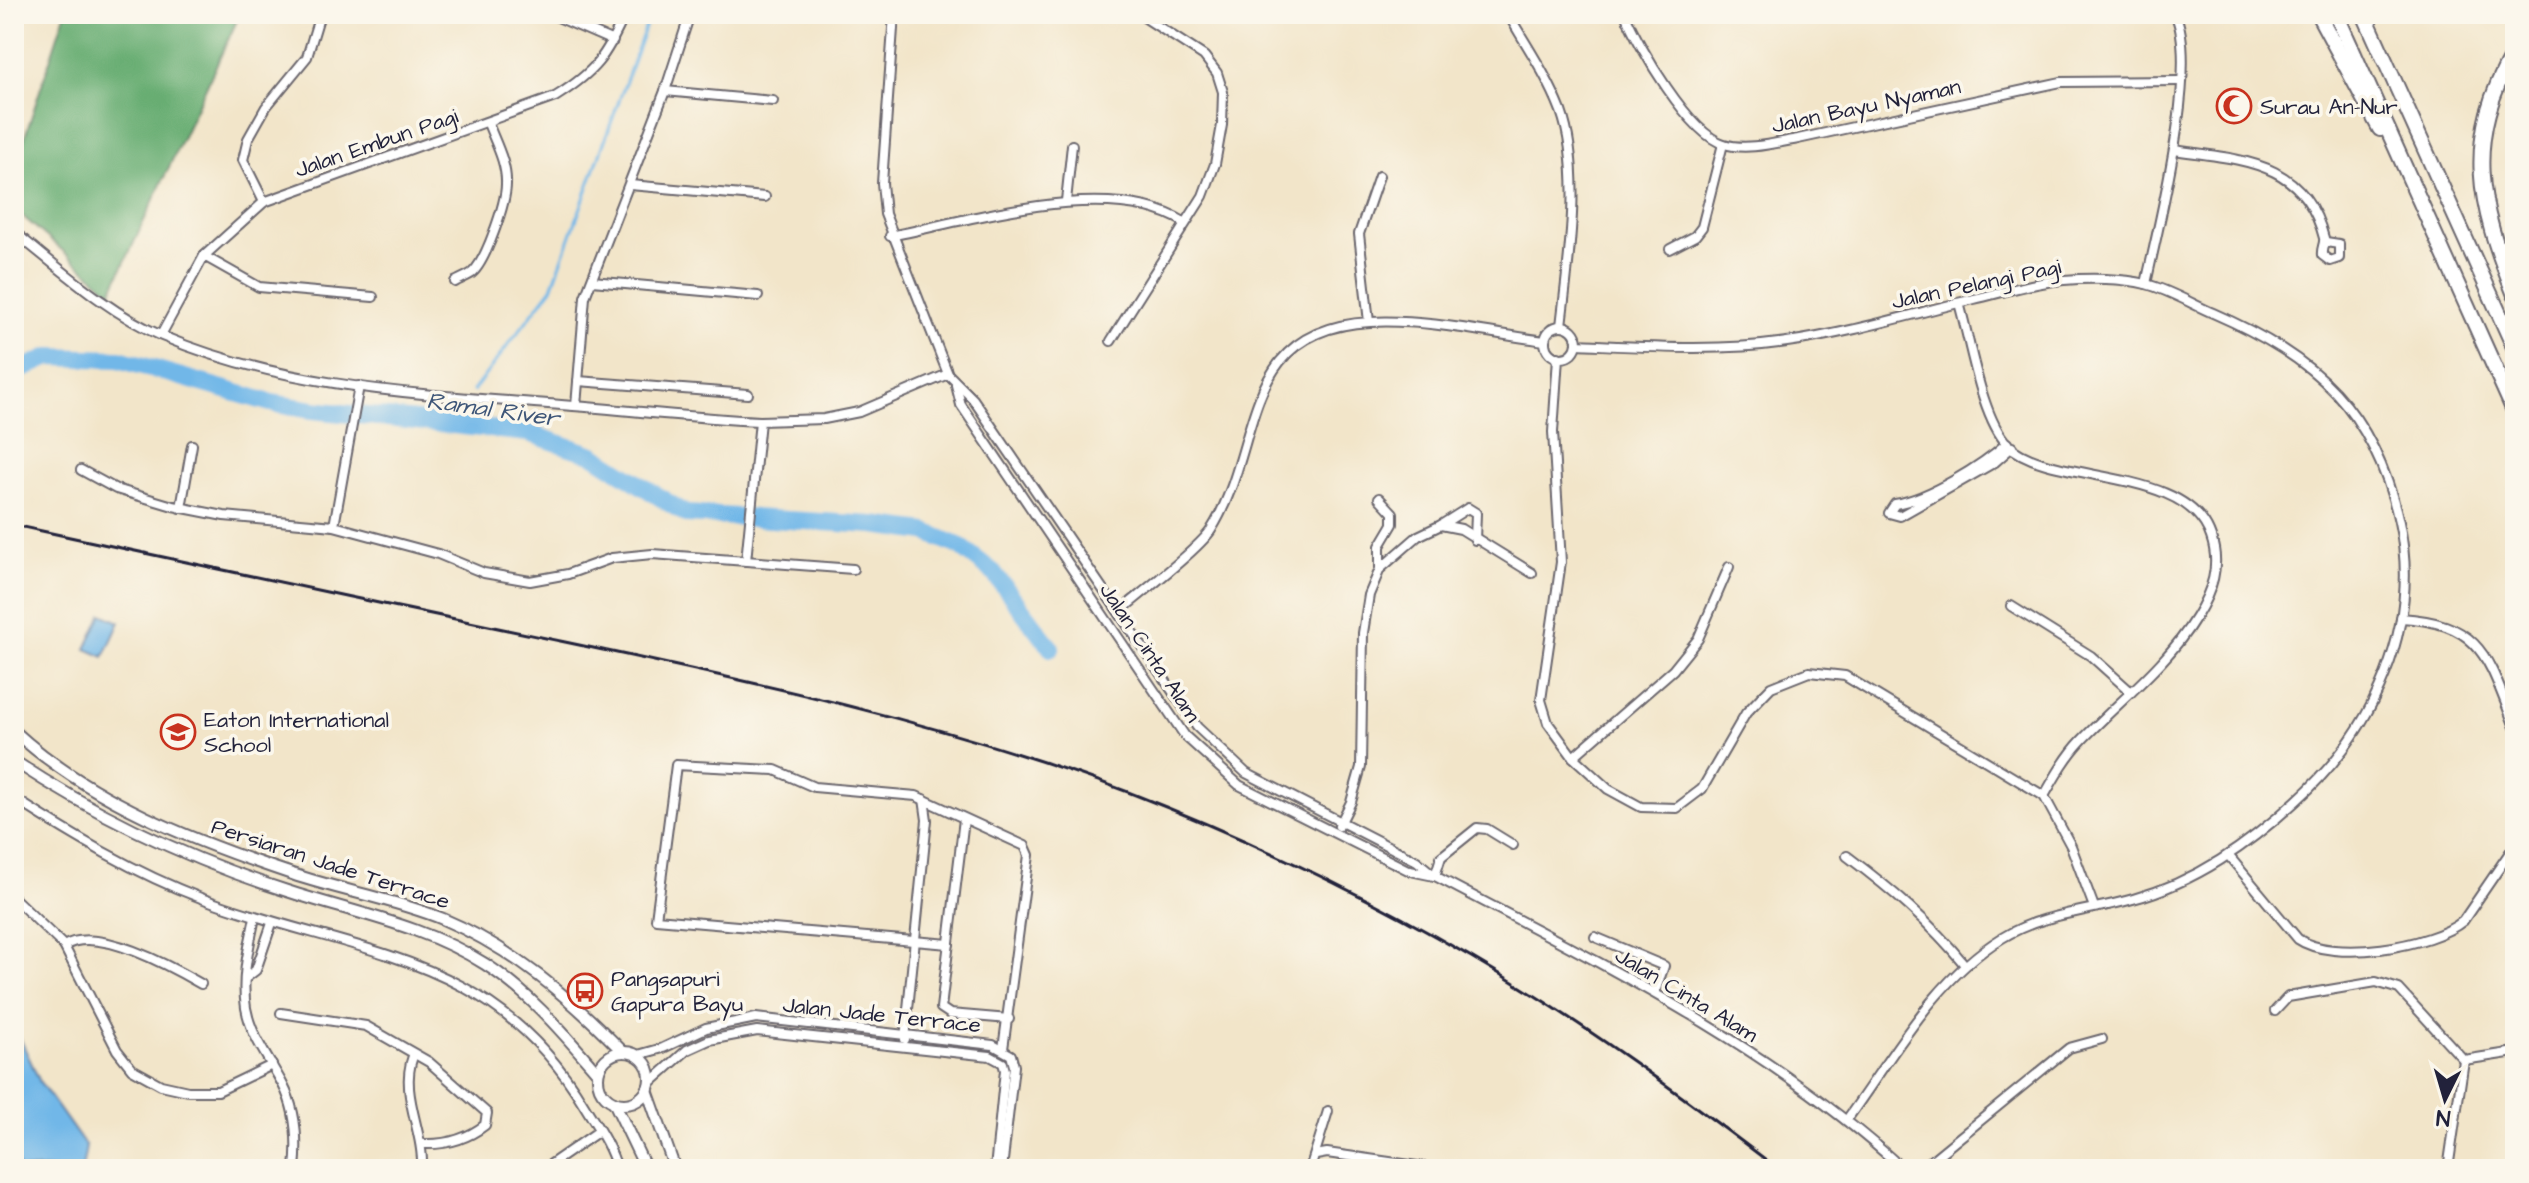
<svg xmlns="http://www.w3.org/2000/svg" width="2529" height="1183" font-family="'Architects Daughter',sans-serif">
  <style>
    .forest { fill: #68ad72; stroke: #456856; stroke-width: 2 }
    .water { fill: #71b7e8; stroke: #4a6c92; stroke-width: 2 }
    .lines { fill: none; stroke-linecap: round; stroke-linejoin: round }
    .stream { stroke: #71b7e8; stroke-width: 3 }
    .river { stroke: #71b7e8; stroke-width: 18 }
    .minor-casing { stroke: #6b666d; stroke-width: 12 }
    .tertiary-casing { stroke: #6b666d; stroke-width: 14 }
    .motorway-casing { stroke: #6b666d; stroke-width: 18 }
    .minor { stroke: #fff; stroke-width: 8 }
    .tertiary { stroke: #fff; stroke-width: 10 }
    .motorway { stroke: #fff; stroke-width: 14 }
    .rail { stroke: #22223b; stroke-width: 3 }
    .labels { text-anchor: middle; stroke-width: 7; stroke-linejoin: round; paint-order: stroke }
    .street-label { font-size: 22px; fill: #22223b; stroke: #fbf7ec }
    .poi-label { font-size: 22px; fill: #22223b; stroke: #fbf7ec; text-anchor: start }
    .water-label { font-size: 24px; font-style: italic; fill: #3e5678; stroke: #fbf7ec }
  </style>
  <rect width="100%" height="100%" fill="#fbf7ec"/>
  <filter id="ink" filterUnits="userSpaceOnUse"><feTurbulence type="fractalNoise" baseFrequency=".0125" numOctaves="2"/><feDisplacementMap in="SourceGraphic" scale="16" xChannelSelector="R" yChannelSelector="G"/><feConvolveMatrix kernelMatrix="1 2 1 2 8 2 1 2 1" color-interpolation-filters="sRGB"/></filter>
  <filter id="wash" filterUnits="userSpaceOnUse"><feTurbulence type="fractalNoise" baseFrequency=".006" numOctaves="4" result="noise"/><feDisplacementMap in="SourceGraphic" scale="32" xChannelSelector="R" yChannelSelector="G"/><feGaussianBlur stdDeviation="1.8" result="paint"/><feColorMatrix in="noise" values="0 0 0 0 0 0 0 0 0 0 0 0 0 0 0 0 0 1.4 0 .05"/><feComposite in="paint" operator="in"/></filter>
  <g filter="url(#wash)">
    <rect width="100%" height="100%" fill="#f2e5c9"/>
    <!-- forest -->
    <polygon class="forest" points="65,14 240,14 111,292 14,209 14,170"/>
    <!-- water -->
    <g class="water">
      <polygon points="102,614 120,622 104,657 86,649"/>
      <polygon points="14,1025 40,1082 86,1147 82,1169 20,1169 14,1155"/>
    </g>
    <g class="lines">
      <!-- stream -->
      <g class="stream">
        <polyline points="473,391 552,288 650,14"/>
        <polyline points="447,425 462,406"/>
      </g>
      <!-- river -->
      <polyline class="river" points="14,373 49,357 119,359 271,403 313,410 528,433 594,455 686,514 874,525 926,532 961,547 993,572 1051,648"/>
    </g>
  </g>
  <g filter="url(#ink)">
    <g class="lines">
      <!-- minor casing -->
      <g class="minor-casing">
        <g id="minor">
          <polyline points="551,14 613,41"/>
          <path d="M894,14L882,183L885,214L948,374L973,399L1197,727L1246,773L1417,861L1435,876C1598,962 1767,1044 1903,1169"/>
          <path d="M1508,14C1527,46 1548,77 1561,111C1583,172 1568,262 1561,326"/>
          <path d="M1625,14C1639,47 1689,134 1724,144C1747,151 1775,143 1798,139L2061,82L2180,81"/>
          <polyline points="665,91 773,101"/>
          <path d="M2174,150C2242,160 2304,160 2324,238C2325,244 2321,248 2322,255L2330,261L2339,258V244L2326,242"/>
          <polyline points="630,185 765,197"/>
          <polyline points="1066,201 1072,145"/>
          <polyline points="264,202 243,160 248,139 266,107 307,57 320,14"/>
          <path d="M14,232C61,269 107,312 162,336C284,388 418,394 548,404C619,409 689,418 760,421"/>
          <path d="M890,236C971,220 1110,176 1184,222"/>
          <polyline points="14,248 22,238"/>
          <polyline points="1670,249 1695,236 1702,227 1723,144"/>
          <polyline points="204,256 259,287 373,297"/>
          <polyline points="592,281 758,296"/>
          <path d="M455,282C460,279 468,276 472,273C486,261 506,203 506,184C507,163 495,142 488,123"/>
          <path d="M2146,284C2158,227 2200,64 2175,14"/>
          <path d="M1959,303C1970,340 1981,417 2008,445C2049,485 2187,465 2211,537C2221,566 2212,591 2196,617C2167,665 2120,700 2081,741C2066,757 2055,777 2044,796"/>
          <polyline points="1369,322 1359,234 1379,176"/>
          <circle cx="1561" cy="342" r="16"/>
          <path d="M161,335L204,256L264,202L555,97C595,72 606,57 625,14"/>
          <polyline points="1111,341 1203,196 1215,164 1222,125 1223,92 1217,73 1204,56 1139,14"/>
          <path d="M1577,344C1647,347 1716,352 1787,342C1850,333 1912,314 1974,299C2004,292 2034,282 2064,280C2088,278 2122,278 2146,284C2169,290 2192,304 2213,313C2316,358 2374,410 2399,522C2422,626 2373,732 2296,801C2248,845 2196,882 2133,899C2088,912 2043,913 2002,938C1935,979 1893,1056 1848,1118"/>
          <polyline points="1558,357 1553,432 1561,562 1541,700 1548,723 1573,757 1608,789 1641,807 1677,808 1702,789 1746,713 1771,687 1809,672 1845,676 2044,796 2071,846 2094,907"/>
          <polyline points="578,381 748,394"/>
          <polyline points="956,385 961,405 1185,736 1239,785 1410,871 1434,876"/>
          <polyline points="576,406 585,297 665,91 690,14"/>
          <path d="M2007,443C1982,466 1928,499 1895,504L1889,513L1900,516L1995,462L2012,447"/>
          <polyline points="81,470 116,489 173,506 224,516 334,526 438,554 484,573 530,581 568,574 612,558 652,554 853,569"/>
          <polyline points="1379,498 1393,513 1393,524 1380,546 1380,568"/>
          <polyline points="181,508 192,445"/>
          <polyline points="1441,525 1468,508 1476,513 1475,540"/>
          <polyline points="334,526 359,386"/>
          <polyline points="746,561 760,421 824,419 859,412 948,374"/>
          <polyline points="2011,606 2091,656 2131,692"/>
          <path d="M1120,611C1139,595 1199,549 1211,530C1264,446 1236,329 1370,322C1428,319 1487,333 1545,341"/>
          <path d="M2401,618C2484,623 2488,660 2515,727"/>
          <polyline points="1573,757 1673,670 1698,639 1729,567"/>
          <path d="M14,798C73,836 135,873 201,898C350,954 492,950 584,1105C596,1125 611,1146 617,1169"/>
          <polyline points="964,819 941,1008 950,1014 1009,1019"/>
          <polyline points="1339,826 1351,802 1361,767 1363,633 1369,595 1380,569 1418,536 1441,525 1461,529 1532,573"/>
          <path d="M2228,855L2298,939C2332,963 2432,947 2463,921L2515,845"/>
          <path d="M1847,856C1891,889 1930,922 1965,965"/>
          <polyline points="1435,876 1441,857 1477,828 1487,829 1513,845"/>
          <polyline points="14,898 64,946 117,1050 132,1069 161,1085 188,1091 218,1091 272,1065"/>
          <path d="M255,917C249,947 241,977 246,1008C251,1037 270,1060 283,1085C296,1110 298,1141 295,1169"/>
          <polyline points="1595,937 1664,966 1655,992"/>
          <polyline points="949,944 656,919 676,765 775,770 814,787 916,796 1025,846 1029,855 1003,1049"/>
          <path d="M64,946C96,925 170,966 201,984"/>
          <polyline points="247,977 256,970 272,923"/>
          <polyline points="2275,1011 2288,997 2376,982 2399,989 2464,1060"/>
          <path d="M281,1013L366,1026L429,1062L487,1113L485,1125C467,1139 447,1145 423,1144"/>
          <polyline points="905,1039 927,820 924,799"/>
          <polyline points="638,1055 663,1048 706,1028 756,1018 993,1045 1011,1055 1014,1066 1002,1169"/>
          <path d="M413,1056C399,1094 424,1130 422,1169"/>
          <polyline points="650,1083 687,1050 709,1040 757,1031 990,1056 1003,1063 1005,1070 995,1169"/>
          <polyline points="1316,1155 1327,1153 1438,1169"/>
          <polyline points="544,1169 599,1131"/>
          <polyline points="603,1169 615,1162"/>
          <polyline points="1310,1169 1328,1111"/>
          <polyline points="1921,1169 2069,1048 2102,1039"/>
          <polyline points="2448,1169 2464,1060 2515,1052"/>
        </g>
      </g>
      <!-- tertiary casing -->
      <g class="tertiary-casing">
        <g id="tertiary">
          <path d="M14,731C90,801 195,842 292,874C342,891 394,899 443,919C514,949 569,997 622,1051"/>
          <path d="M14,761C99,817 190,860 287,891C354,913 424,925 485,964C529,992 564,1034 598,1073"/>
          <circle cx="624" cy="1078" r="26"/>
          <polyline points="647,1090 675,1169"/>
          <polyline points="614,1102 646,1169"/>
        </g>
      </g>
      <!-- motorway casing -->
      <g class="motorway-casing">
        <g id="motorway">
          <polyline points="2318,14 2380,129"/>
          <polyline points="2336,14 2515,413"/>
          <polyline points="2364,14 2515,349"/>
          <path d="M2515,50C2463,140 2478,203 2515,295"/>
        </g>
      </g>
      <!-- minor -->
      <use href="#minor" class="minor"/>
      <!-- tertiary -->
      <use href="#tertiary" class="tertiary"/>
      <!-- motorway -->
      <use href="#motorway" class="motorway"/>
      <!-- rail -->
      <path class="rail" d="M14,525C198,565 381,604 565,642C755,682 946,723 1128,792C1272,848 1415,919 1545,1002C1626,1054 1702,1111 1778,1169"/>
    </g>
  </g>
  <!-- icons -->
  <defs>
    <g id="mosque-ring" transform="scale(1.8)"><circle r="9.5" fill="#fbf7ec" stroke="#c8321e" stroke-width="1.5"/><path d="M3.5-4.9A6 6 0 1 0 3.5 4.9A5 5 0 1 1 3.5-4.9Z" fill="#c8321e"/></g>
    <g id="school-ring" transform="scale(1.8)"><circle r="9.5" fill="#fbf7ec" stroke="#c8321e" stroke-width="1.5"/><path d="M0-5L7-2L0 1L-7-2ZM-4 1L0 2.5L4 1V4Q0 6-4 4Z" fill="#c8321e"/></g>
    <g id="bus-ring" transform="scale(1.8)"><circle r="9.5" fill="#fbf7ec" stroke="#c8321e" stroke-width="1.5"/><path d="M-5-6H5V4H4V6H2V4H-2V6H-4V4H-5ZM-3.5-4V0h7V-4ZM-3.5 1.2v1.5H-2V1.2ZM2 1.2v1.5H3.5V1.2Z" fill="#c8321e"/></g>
  </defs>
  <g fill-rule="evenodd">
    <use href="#mosque-ring" x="2234" y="106"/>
    <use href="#school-ring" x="178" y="732"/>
    <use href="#bus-ring" x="585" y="991"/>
  </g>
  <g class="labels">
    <!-- street labels -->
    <g class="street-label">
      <text transform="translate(1866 105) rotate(-12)" y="8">Jalan Bayu Nyaman</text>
      <text transform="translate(376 142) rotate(-19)" y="8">Jalan Embun Pagi</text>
      <text transform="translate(1976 283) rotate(-12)" y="8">Jalan Pelangi Pagi</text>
      <text transform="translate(1151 652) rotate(56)" y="8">Jalan Cinta Alam</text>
      <text transform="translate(331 863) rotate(18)" y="8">Persiaran Jade Terrace</text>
      <text transform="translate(1687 994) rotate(31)" y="8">Jalan Cinta Alam</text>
      <text transform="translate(882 1014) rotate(6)" y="8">Jalan Jade Terrace</text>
    </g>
    <!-- poi labels -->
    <g class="poi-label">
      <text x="2260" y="114">Surau An-Nur</text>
      <text x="204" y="727">Eaton International<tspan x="204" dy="25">School</tspan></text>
      <text x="611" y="986">Pangsapuri<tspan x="611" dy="25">Gapura Bayu</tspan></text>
    </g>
    <!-- water labels -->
    <g class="water-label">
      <text transform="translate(493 409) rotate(8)" y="8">Ramal River</text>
    </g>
  </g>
  <!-- margin -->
  <rect width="2529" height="1183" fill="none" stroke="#fbf7ec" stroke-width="48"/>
  <!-- north arrow -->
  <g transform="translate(2445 1099) rotate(185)" stroke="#fbf7ec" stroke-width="6" paint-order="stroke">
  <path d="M0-6L14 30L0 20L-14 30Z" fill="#22223b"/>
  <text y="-12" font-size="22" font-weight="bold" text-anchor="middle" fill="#22223b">N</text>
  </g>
</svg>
